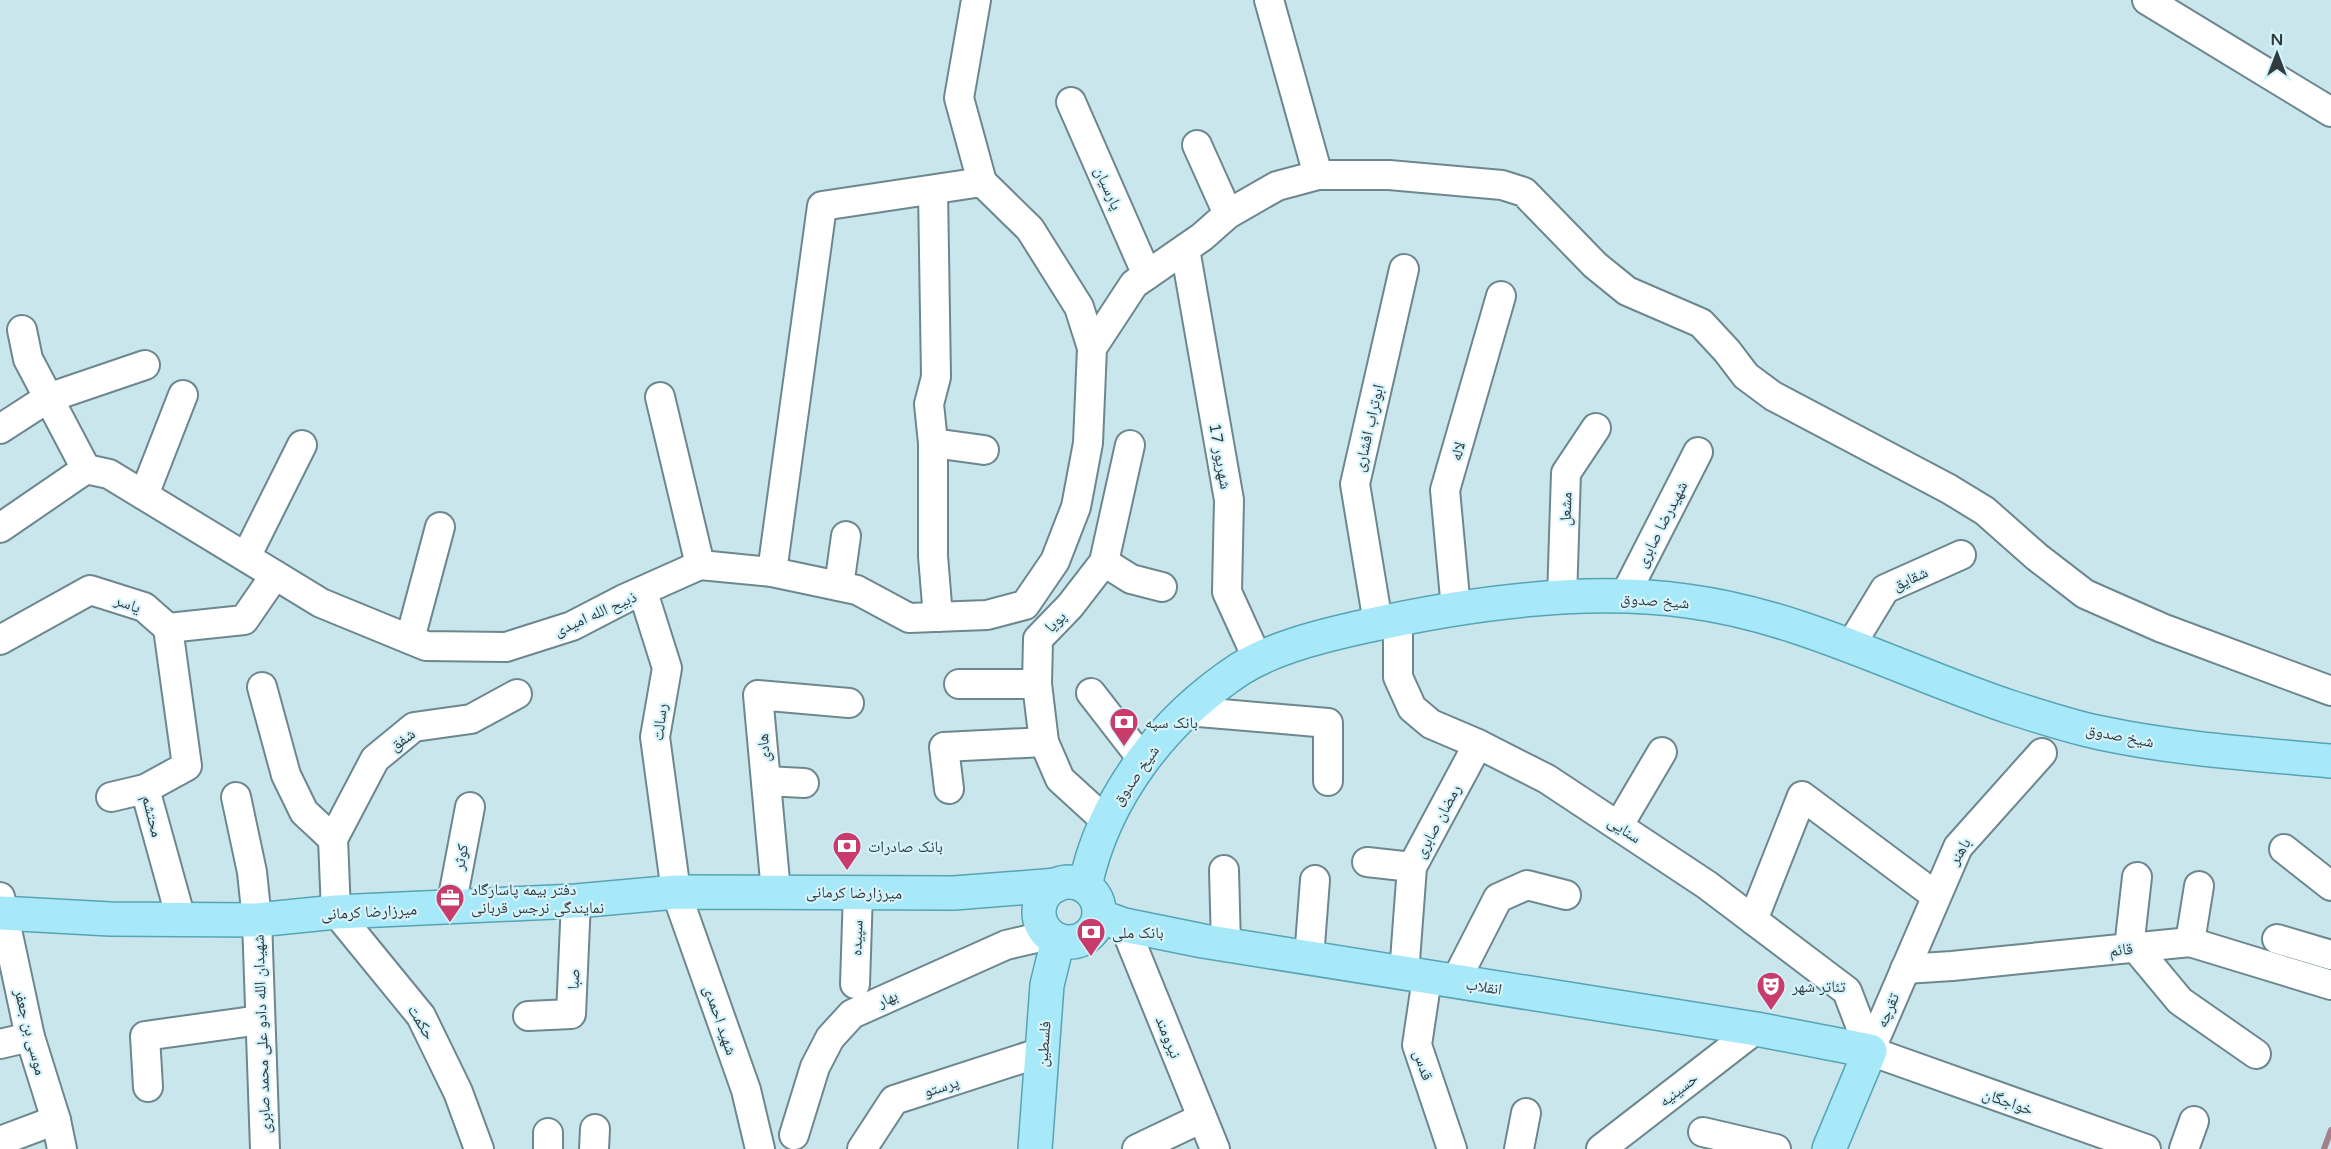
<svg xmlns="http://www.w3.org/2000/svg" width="2331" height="1149" font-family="'Varela Round','Noto Naskh Arabic',sans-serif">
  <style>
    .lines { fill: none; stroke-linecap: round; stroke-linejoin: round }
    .stream { stroke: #a28188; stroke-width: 6 }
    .minor-casing { stroke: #6d878e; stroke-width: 32 }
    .major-casing { stroke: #58a3b4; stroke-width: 36 }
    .minor { stroke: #fff; stroke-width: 28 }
    .major { stroke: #a7e9f8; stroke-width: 33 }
    .labels { text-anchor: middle; stroke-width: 4.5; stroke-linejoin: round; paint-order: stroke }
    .street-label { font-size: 16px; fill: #303b3e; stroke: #d6f3fb }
    .poi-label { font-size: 16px; fill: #303b3e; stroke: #d6f3fb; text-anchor: start }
  </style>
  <rect width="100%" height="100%" fill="#c9e6ed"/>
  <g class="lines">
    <!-- stream -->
    <polyline class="stream" points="2324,1149 2331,1130"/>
    <!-- minor casing -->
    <g class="minor-casing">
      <g id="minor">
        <polyline points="976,0 959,98 982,182"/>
        <polyline points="1269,0 1318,175"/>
        <polyline points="2147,0 2331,112"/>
        <polyline points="1071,102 1147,275"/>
        <polyline points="1197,145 1228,214"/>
        <polyline points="933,190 936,377 929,404 933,443 933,556 938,617"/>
        <polyline points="1185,249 1229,500 1227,592 1258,660"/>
        <polyline points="22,330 28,359 86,469"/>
        <polyline points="660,397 700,565"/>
        <polyline points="0,429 48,398 145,365"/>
        <polyline points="933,443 984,450"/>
        <polyline points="144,495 183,395"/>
        <polyline points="0,528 86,469 109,474 321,603 426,646 506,647 572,626 626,598 700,565 772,572 857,590 909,618 987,615 1025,605 1055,561 1076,507 1088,443 1092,348 1134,284 1202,237 1228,214 1277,186 1318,175 1389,175 1502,185 1524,192 1595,265 1627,291 1701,323 1727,351 1746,376 1773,396 1949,489 1985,511 2037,557 2085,594 2162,628 2331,691"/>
        <polyline points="246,557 302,445"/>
        <polyline points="1104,562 1131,579 1162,587"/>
        <polyline points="772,572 822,206 982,182 1030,229 1079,307 1092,348"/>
        <polyline points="839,586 846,536"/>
        <polyline points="643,592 667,668 655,737 676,892 746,1090 760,1149"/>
        <polyline points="1624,597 1698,452"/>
        <polyline points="1562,599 1566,473 1596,428"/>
        <polyline points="1456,609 1445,490 1501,296"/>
        <polyline points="1398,619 1398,677 1412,708 1431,724 1478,744 1547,779 1707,885 1847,991 1870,1051"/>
        <polyline points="1378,623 1355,484 1404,269"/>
        <polyline points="168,628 187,766 145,789 181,919"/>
        <polyline points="410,639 440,527"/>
        <polyline points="0,640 90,590 144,607 168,628 244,620 275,575"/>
        <polyline points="1851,645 1885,589 1961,555"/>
        <polyline points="959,684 1037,684"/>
        <polyline points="262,687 286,775 304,812 333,839"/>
        <polyline points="1091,693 1143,760"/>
        <polyline points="1187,711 1328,723 1328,781"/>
        <polyline points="766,781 804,783"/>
        <polyline points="949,789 944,747 1044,742"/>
        <polyline points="111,797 145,789"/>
        <polyline points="236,797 252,872 257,920 265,1149"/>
        <polyline points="1106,821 1060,779 1044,742 1037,684 1038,639 1070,606 1104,562 1130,445"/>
        <polyline points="1619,825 1662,752"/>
        <polyline points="2284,849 2331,886"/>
        <polyline points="1367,862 1412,867"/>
        <polyline points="1224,870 1226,945"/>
        <polyline points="776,892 758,695 849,703"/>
        <polyline points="0,897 30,1037 56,1120 62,1149"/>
        <polyline points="451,907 470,807"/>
        <polyline points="1753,920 1802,796 1936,896"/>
        <polyline points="1124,925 1215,1149"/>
        <polyline points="2277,939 2331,955"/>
        <polyline points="2190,942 2199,886"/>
        <polyline points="2135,947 2180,1001 2256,1054"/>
        <polyline points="2129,948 2137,877"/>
        <polyline points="1309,958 1315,880"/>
        <polyline points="1905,969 1952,966 2190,942 2331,985"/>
        <polyline points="1404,974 1412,867 1478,744"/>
        <polyline points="1427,978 1417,1045 1452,1149"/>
        <polyline points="1455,982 1498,898 1527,885 1566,895"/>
        <polyline points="855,984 858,892"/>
        <polyline points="528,1016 571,1014 576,901"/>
        <polyline points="0,1044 30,1037"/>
        <polyline points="1870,1051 1958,847 2042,753"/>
        <polyline points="1870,1051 2146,1149"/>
        <polyline points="148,1087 145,1036 260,1020"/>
        <polyline points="1703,1132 1776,1149"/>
        <polyline points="794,1135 815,1067 830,1038 852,1014 1006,945 1049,935"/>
        <polyline points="0,1141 56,1120"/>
        <polyline points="479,1149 458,1092 421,1016 336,912 333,839 375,759 414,727 471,719 517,694"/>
        <polyline points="548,1149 548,1133"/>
        <polyline points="594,1149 595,1129"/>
        <polyline points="862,1149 894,1100 1042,1052"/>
        <polyline points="1137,1149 1202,1118"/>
        <polyline points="1519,1149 1526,1113"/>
        <polyline points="1601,1149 1756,1029"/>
        <polyline points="2184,1149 2194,1121"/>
      </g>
    </g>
    <!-- major casing -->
    <g class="major-casing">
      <g id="major">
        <circle cx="1069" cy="912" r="30"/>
        <path d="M1085,886C1104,796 1164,719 1240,669C1275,647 1325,635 1366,626C1465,604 1585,587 1687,601C1802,616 1904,672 2013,708C2042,717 2071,727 2101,733C2176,749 2254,754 2331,761"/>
        <polyline points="0,913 110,919 257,920 336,912 576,901 676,892 954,893 1057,885"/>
        <polyline points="1099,916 1124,925 1203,941 1756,1029 1870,1051 1829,1149"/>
        <polyline points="1035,1149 1047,985 1058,940"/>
      </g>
    </g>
    <!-- minor -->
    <use href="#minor" class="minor"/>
    <!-- major -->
    <use href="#major" class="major"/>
  </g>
  <!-- icons -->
  <defs>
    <g id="bank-pin" transform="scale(1.5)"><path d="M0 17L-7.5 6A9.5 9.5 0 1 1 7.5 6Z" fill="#c83c6c" stroke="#d6f3fb"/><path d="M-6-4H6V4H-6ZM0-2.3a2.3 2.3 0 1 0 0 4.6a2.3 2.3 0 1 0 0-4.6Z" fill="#fff"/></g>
    <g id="office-pin" transform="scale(1.5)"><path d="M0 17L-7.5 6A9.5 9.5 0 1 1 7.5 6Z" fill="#c83c6c" stroke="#d6f3fb"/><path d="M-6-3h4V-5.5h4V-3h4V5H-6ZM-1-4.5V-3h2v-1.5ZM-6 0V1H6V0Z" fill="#fff"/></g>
    <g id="theatre-pin" transform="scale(1.5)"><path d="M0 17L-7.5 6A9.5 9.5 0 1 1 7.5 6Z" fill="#c83c6c" stroke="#d6f3fb"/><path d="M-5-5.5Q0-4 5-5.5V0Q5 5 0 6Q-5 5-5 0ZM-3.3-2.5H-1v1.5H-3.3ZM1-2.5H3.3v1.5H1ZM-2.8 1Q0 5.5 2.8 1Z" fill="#fff"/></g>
  </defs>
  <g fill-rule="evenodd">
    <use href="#bank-pin" x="1124" y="722"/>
    <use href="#bank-pin" x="847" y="846"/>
    <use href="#office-pin" x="450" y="898"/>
    <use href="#bank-pin" x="1091" y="932"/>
    <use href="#theatre-pin" x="1771" y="986"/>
  </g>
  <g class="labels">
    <!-- street labels -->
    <g class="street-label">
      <text transform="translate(1109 188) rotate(66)" y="6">پارسیان</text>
      <text transform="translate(1368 428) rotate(-77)" y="6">ابوتراب افشاری</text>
      <text transform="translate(1457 451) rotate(-74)" y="6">لاله</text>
      <text transform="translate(1221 456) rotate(80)" y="6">17 شهریور</text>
      <text transform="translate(1565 509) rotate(-88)" y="6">مشعل</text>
      <text transform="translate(1661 524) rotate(-63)" y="6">شهیدرضا صابری</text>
      <text transform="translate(1910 578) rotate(-24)" y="6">شقایق</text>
      <text transform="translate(1655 600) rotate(4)" y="6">شیخ صدوق</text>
      <text transform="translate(128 603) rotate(20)" y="6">یاسر</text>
      <text transform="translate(595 613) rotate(-24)" y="6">ذبیح الله امیدی</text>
      <text transform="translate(1055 621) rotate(-45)" y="6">پویا</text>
      <text transform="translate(659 722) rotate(-84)" y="6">رسالت</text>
      <text transform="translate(2120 735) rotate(11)" y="6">شیخ صدوق</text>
      <text transform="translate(402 739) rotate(-35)" y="6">شفق</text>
      <text transform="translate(763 748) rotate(-95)" y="6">هادی</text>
      <text transform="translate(1135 775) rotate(-55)" y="6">شیخ صدوق</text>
      <text transform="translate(153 816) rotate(76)" y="6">محتشم</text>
      <text transform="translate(1437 821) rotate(-62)" y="6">رمضان صابری</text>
      <text transform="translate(1625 829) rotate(34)" y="6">سنایی</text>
      <text transform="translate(1959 851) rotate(-59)" y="6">باهنر</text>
      <text transform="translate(460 857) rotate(-79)" y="6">کوثر</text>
      <text transform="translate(854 892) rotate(1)" y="6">میرزارضا کرمانی</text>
      <text transform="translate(369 911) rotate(-3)" y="6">میرزارضا کرمانی</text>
      <text transform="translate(856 938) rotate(-88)" y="6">سپیده</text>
      <text transform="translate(2121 949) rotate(-6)" y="6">قائم</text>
      <text transform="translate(573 979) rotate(-88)" y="6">صبا</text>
      <text transform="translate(1484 986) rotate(9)" y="6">انقلاب</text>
      <text transform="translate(887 998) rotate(-25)" y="6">بهار</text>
      <text transform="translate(1887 1010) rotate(-67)" y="6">تقرچه</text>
      <text transform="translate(721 1020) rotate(71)" y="6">شهید احمدی</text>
      <text transform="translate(422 1022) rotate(59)" y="6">حکمت</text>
      <text transform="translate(31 1032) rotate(76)" y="6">موسی بن جعفر</text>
      <text transform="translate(261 1034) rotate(-92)" y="6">شهیدان الله دادو علی محمد صابری</text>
      <text transform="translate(1169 1037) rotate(68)" y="6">نیرومند</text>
      <text transform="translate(1043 1044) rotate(-86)" y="6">فلسطین</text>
      <text transform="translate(1424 1065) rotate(72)" y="6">قدس</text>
      <text transform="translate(941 1086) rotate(-18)" y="6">پرستو</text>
      <text transform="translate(1678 1089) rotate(-38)" y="6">حسینیه</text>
      <text transform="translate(2008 1101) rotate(19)" y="6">خواجگان</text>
    </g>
    <!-- poi labels -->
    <g class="poi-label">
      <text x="1145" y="728">بانک سپه</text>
      <text x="868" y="852">بانک صادرات</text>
      <text x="471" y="895">دفتر بیمه پاسارگاد<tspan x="471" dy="18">نمایندگی نرجس قربانی</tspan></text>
      <text x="1112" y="938">بانک ملی</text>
      <text x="1792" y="992">تئاتر شهر</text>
    </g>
  </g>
  <!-- north arrow -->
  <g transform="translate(2277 54)" stroke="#d6f3fb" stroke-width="4.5" paint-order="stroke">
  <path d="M0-4.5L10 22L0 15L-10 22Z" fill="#303b3e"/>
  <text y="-9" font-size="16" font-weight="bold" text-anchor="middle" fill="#303b3e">N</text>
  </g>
</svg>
